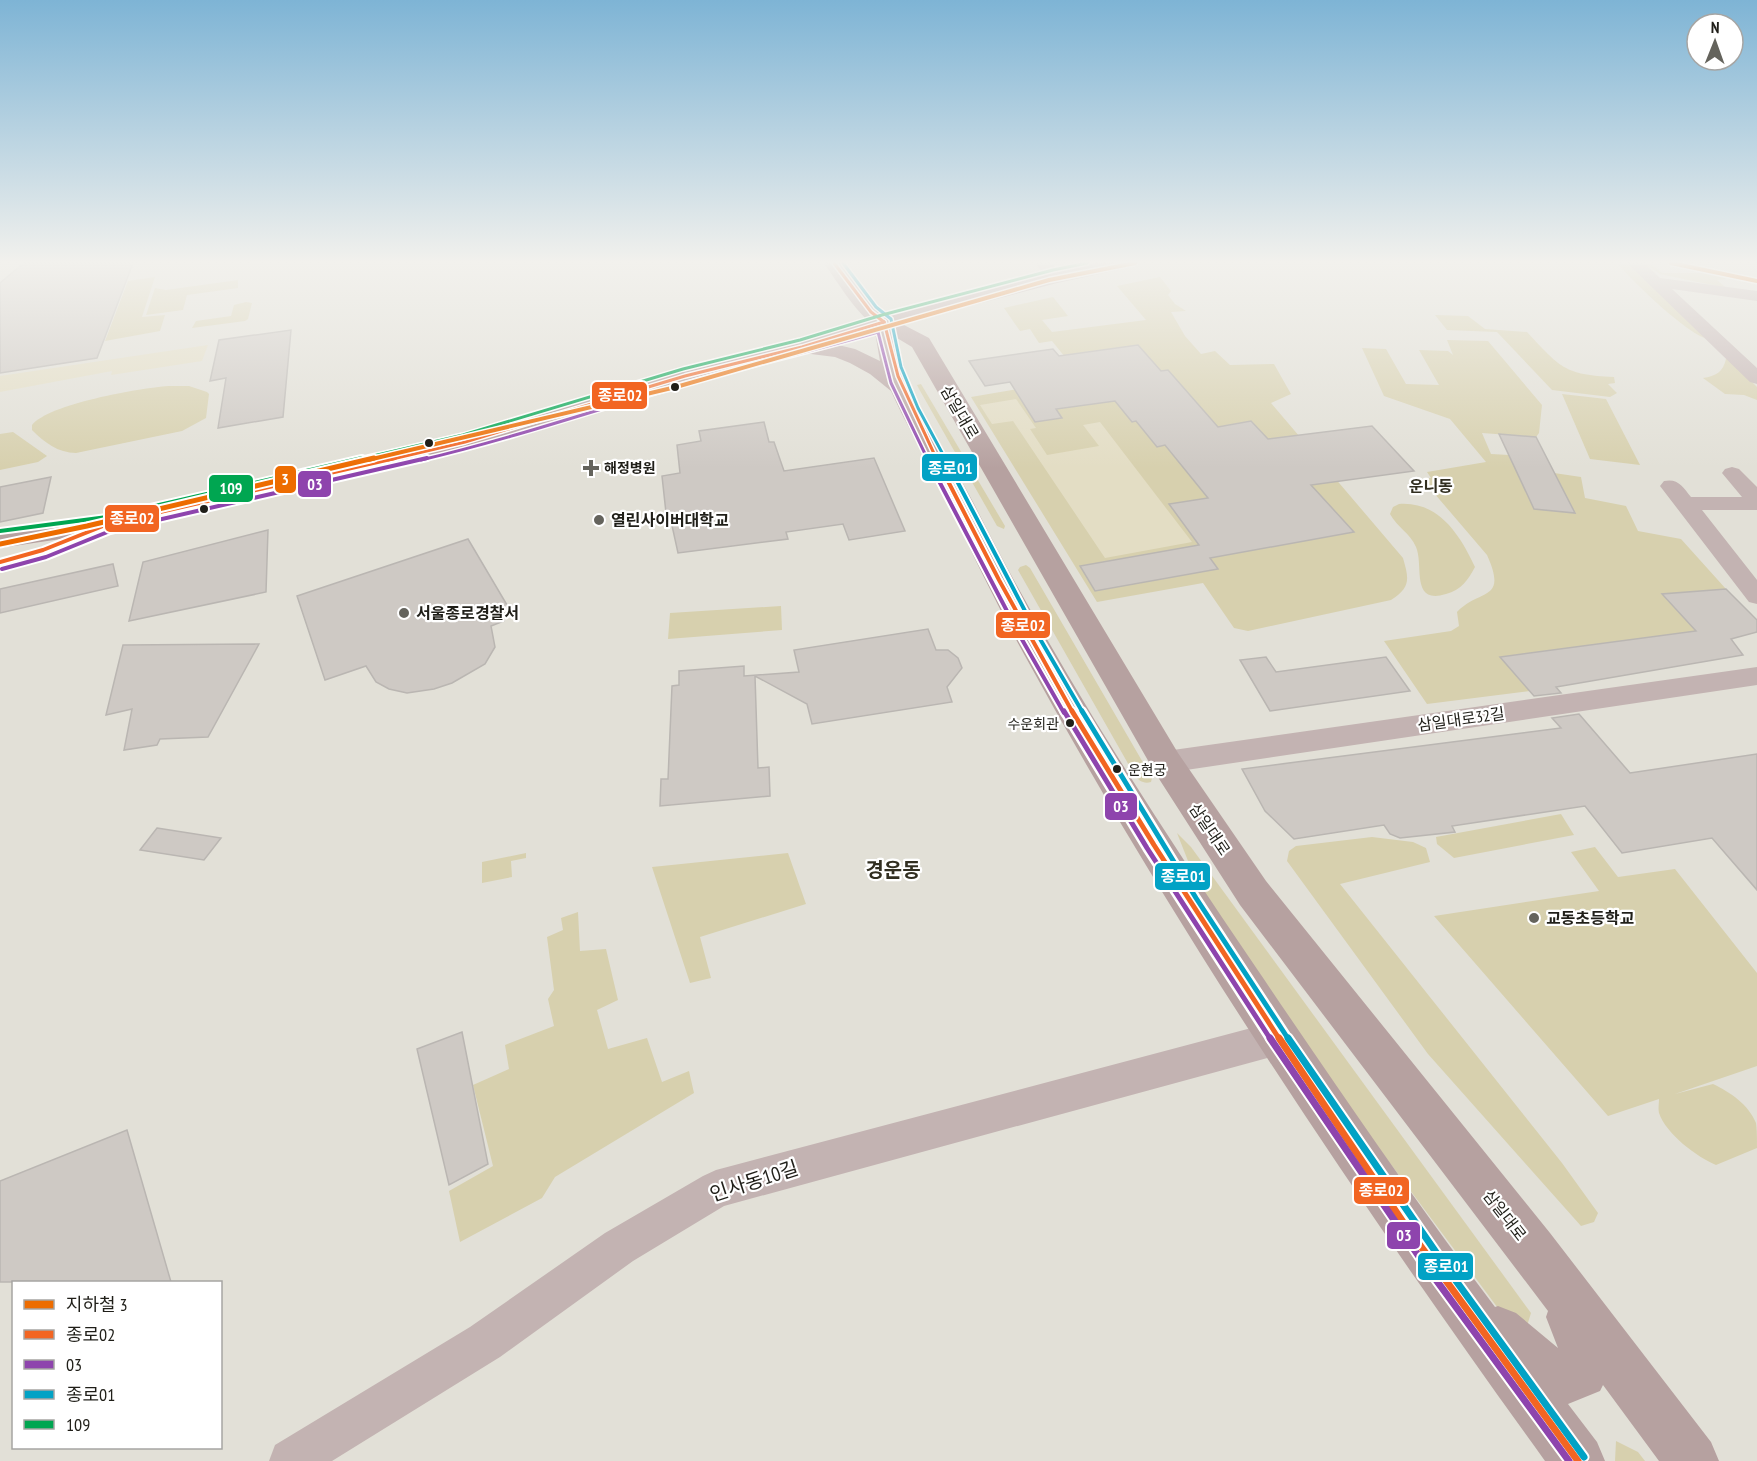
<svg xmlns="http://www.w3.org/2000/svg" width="1757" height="1461" font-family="'PT Sans Narrow','Noto Sans KR',sans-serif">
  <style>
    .green { fill: #d7d0ae }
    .sand { fill: #e3ddc4 }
    .building { fill: #cec9c4; stroke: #bab6b2; stroke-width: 1.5 }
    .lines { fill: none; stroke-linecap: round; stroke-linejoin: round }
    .street { fill: #c3b3b2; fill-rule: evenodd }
    .secondary { fill: #bba9a7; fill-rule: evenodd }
    .primary { fill: #b6a1a0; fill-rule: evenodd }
    .bus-1-far3-casing { stroke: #fff; stroke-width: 6 }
    .bus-1-far2-casing { stroke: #fff; stroke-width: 8 }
    .bus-1-far1-casing { stroke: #fff; stroke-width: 10 }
    .bus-1-casing { stroke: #fff; stroke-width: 11 }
    .bus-2-far3-casing { stroke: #fff; stroke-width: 6 }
    .bus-2-far2-casing { stroke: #fff; stroke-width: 8 }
    .bus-2-far1-casing { stroke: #fff; stroke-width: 10 }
    .bus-2-casing { stroke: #fff; stroke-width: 11 }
    .bus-3-far3-casing { stroke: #fff; stroke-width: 6 }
    .bus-3-far2-casing { stroke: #fff; stroke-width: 8 }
    .bus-3-far1-casing { stroke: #fff; stroke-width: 10 }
    .bus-3-casing { stroke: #fff; stroke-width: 11 }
    .bus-4-far1-casing { stroke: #fff; stroke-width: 6 }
    .bus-4-casing { stroke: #fff; stroke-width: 8 }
    .bus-1-far3 { stroke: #f26522; stroke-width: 3 }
    .bus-1-far2 { stroke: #f26522; stroke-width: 4 }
    .bus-1-far1 { stroke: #f26522; stroke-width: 5 }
    .bus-1 { stroke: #f26522; stroke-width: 7 }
    .bus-2-far3 { stroke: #8e44ad; stroke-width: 3 }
    .bus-2-far2 { stroke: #8e44ad; stroke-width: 4 }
    .bus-2-far1 { stroke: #8e44ad; stroke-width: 5 }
    .bus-2 { stroke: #8e44ad; stroke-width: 7 }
    .bus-3-far3 { stroke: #02a2c5; stroke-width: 3 }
    .bus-3-far2 { stroke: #02a2c5; stroke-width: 4 }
    .bus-3-far1 { stroke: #02a2c5; stroke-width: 5 }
    .bus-3 { stroke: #02a2c5; stroke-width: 7 }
    .bus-4-far1 { stroke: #00a651; stroke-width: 3 }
    .bus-4 { stroke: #00a651; stroke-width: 4 }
    .metro-1-far1-casing { stroke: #fff; stroke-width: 7 }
    .metro-1-casing { stroke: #fff; stroke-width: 9 }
    .metro-1-far1 { stroke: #ed6c00; stroke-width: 4 }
    .metro-1 { stroke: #ed6c00; stroke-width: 5 }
    .bus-dot { fill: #201f19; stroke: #fff; stroke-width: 2 }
    .poi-dot { fill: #64635c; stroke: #fff; stroke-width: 2 }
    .labels { text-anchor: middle; stroke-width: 4.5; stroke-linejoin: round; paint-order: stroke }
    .far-poi-label { font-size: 14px; font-weight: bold; fill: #201f19; stroke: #fff; text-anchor: start }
    .bus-label { font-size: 14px; fill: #201f19; stroke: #fff; text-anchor: end }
    .street-label { font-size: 16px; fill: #201f19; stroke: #fff }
    .far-quarter-label { font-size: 16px; font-weight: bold; fill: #312e20; stroke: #fff }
    .poi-label { font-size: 16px; font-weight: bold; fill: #201f19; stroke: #fff; text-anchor: start }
    .quarter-label { font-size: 20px; font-weight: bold; fill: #312e20; stroke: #fff }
    .near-street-label { font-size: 20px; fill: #201f19; stroke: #fff }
    .line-badge { stroke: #fff; stroke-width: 2 }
    .badge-label { font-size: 16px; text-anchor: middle; font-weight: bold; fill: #fff }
  </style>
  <rect width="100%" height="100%" fill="#e2e0d7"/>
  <!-- green -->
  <g class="green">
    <path d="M1625,263L1633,266L1709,339C1691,338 1632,281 1619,265Z"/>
    <polygon points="1651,264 1662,273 1718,273 1726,279 1717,280 1726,288 1660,274 1646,265"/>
    <polygon points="155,277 142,317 165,315 160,331 105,341 128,281"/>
    <path d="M1160,277L1171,291L1168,295L1175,304L1186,311L1171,312L1185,336L1201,354L1215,351L1230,365L1274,364L1291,394L1271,403L1403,558C1409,579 1411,587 1391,600L1248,631L1234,628L1203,583L1097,602L971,397L1082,378L1052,341L1039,343L1030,329L1020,331L1004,308L1053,297L1068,316L1042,320L1052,332L1146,320L1117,286Z"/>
    <polygon points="238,280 238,288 187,295 183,310 146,315 155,288 166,290"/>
    <polygon points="246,302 252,303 248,319 245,321 192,328 196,321 231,316 234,305"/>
    <path d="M1435,315L1468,316L1485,329L1527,332C1560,367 1564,375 1614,377L1615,383L1608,384L1617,393L1610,397L1552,390L1497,332L1447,330Z"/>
    <path d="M1447,340L1488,341L1542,405L1539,433L1536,437L1482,433L1491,454L1509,455L1534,509L1574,513L1554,473L1581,477L1585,498L1626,506L1638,531L1681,539L1726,589L1696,631L1500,657L1530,691L1427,704L1384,641L1451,631L1459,626L1457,612C1480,588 1508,602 1487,555L1422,479L1431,478L1427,472L1486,462L1450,419L1384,396L1362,348L1386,349L1406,384L1439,385L1419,350L1448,351L1453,355Z"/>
    <path d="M1726,359H1729L1757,387V400L1744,395L1725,394L1703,378C1716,376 1723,372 1726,359Z"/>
    <polygon points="921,384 1005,526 1004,529 997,526 919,389 917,385"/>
    <path d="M168,386H189L207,392L209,394L206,418L182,431L76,453C58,453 44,442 32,430V425C48,404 140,388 168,386Z"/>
    <polygon points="1562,394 1606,399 1640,465 1590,459"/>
    <polygon points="13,432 47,456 38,462 0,470 0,434"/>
    <path d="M1399,504C1439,501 1460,535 1475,567C1468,580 1461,590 1446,594C1410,605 1424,565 1416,547C1410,533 1397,527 1390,514L1393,507Z"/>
    <path d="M1026,565L1030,568L1152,778L1151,782C1137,786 1132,770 1126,760L1018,570L1020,567Z"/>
    <polygon points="781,606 782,630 668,639 670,613"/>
    <polygon points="1561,814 1574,835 1454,858 1437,844 1436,837"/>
    <polygon points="1177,833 1191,847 1531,1313 1526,1329 1509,1323 1343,1100 1205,904"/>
    <polygon points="1372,837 1413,842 1426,848 1430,862 1340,884 1562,1163 1598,1213 1594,1222 1581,1226 1428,1054 1287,861 1289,851 1296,846"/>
    <path d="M1595,847L1618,877L1675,869L1757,973V1066L1675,1094L1713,1084C1730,1092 1749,1105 1756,1123C1757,1130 1757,1140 1757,1148L1716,1165C1697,1157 1666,1134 1659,1113C1658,1109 1659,1103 1659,1099L1608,1116L1434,916L1599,891L1571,852Z"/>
    <polygon points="526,853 526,858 511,861 512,877 482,883 482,862"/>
    <polygon points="788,853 806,904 700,937 711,978 690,983 652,867"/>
    <polygon points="578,912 580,951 606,949 618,1000 597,1010 608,1049 647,1038 662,1082 689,1071 694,1093 555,1177 542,1198 460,1242 449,1191 493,1166 473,1085 509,1069 505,1045 554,1026 548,999 554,990 547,937 563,930 561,918"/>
    <polygon points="1616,1441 1638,1452 1645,1461 1615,1461"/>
  </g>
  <!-- sand -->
  <g class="sand">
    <polygon points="208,345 202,361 111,375 112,371 0,392 0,376"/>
    <polygon points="1016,399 1036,428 1030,429 1047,455 1099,446 1083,425 1100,422 1192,542 1105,558 1013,421 992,424 980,405"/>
  </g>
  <!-- building -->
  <g class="building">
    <polygon points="24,263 133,263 97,358 0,373 0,283"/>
    <polygon points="291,330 283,417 218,428 226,378 210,381 219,340"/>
    <polygon points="1138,345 1161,371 1168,370 1218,427 1251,421 1268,439 1372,426 1414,471 1311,485 1354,532 1210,558 1218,569 1095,591 1080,566 1199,545 1169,504 1208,498 1165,445 1157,447 1136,421 1132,422 1115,401 1056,409 1062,418 1035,422 1010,382 985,386 969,361 1053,349 1059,356"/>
    <polygon points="764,422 769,442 774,442 784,471 874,458 905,531 849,540 843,524 786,532 788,539 678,553 671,521 667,522 662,476 680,473 677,445 701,441 699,431"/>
    <polygon points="1499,434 1536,437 1575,513 1534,509"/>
    <polygon points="51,477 43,513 0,522 0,487"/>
    <polygon points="268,530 266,592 129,621 143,562"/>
    <polygon points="468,539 507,605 504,621 491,626 495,647 485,664 452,683 434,689 407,693 389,689 376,682 366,666 325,680 297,596"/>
    <polygon points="113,564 118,586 0,613 0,589"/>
    <polygon points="1726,589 1757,620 1757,632 1731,639 1743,655 1556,687 1561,693 1534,696 1500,657 1696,631 1662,594"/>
    <polygon points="928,629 936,650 948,650 958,658 962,668 947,687 952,702 812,724 807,704 755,676 758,768 769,767 770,796 660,806 661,779 668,779 672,686 679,685 679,671 744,666 744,676 799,672 794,650"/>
    <polygon points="259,644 208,737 160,739 157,745 124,750 132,709 106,715 123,645"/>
    <polygon points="1266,657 1276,672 1386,657 1410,691 1270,711 1240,660"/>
    <polygon points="1579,714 1630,773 1757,754 1757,890 1712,838 1622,853 1585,806 1452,826 1455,832 1400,838 1390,834 1384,825 1294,839 1265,811 1242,769 1561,728 1552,718"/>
    <polygon points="157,828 221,838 204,860 140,850"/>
    <polygon points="462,1032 488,1164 449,1185 417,1049"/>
    <polygon points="127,1130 171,1282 0,1282 0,1181"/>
  </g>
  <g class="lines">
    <!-- street -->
    <g class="street">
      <polygon points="1035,263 1052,263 1063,277 1061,280 1049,280"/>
      <polygon points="1627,263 1644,263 1660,278 1757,291 1757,301 1672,289 1757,368 1757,384 1750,382"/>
      <path d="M1732,467L1739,469L1757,487V510H1702L1757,580V604L1749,602L1660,486L1664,481C1678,478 1683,487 1691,497H1742L1722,473L1725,469Z"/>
      <polygon points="1757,667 1757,685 1166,773 1156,770 1152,762 1156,754 1166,751"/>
      <polygon points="1278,1021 1290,1026 1295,1038 1290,1050 1278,1055 724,1206 633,1261 500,1357 332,1461 269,1461 275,1445 470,1327 605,1233 703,1176 716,1170"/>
    </g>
    <!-- secondary -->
    <path class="secondary" d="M824,263H844L878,308L895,322L891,326C887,328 882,329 877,327C859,318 836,280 824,263Z"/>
    <!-- primary -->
    <path class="primary" d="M1096,263H1135L1132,267L1057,283L902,324L929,338L1178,753L1266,881L1550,1233L1711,1442L1719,1461H1659L1603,1385L1600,1391L1568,1404L1597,1442L1605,1461H1545C1358,1202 1179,936 1025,656C992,596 964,536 934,475C920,447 904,420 891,391L870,374L850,363L835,357L803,353L693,381L465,449L108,532L0,548V530L108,516L459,436L677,371L795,342L877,318L1048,273ZM875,332L880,361L855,349L834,344ZM897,338L912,347L1154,771L1240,905L1548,1311L1546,1317L1558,1348L1516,1313L1498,1306L1495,1307C1412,1197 1334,1083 1257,969C1155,819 1056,667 974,504C947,451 907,398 897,338Z"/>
    <!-- bus-1-far3 casing -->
    <g class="bus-1-far3-casing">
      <g id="bus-1-far3">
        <polyline points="834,263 871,312 884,322"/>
        <polyline points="884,322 898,376 937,460"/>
        <polyline points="388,460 465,442 685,376 802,347 884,322"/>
      </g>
    </g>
    <!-- bus-1-far2 casing -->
    <g class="bus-1-far2-casing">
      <g id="bus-1-far2">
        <polyline points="936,458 999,580 1073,713"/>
        <polyline points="0,562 43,550 108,524 395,458"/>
      </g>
    </g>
    <!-- bus-1-far1 casing -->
    <g class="bus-1-far1-casing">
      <polyline id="bus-1-far1" points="1072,711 1154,845 1280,1040"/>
    </g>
    <!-- bus-1 casing -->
    <g class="bus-1-casing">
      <polyline id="bus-1" points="1279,1038 1403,1222 1578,1461"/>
    </g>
    <!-- bus-2-far3 casing -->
    <g class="bus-2-far3-casing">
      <path id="bus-2-far3" d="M421,460C510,439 596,410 684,384C748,365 814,351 878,332L891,383L928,460"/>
    </g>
    <!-- bus-2-far2 casing -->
    <g class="bus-2-far2-casing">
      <g id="bus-2-far2">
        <polyline points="927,458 1020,636 1064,713"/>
        <polyline points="2,569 46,557 110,531 427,458"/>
      </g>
    </g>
    <!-- bus-2-far1 casing -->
    <g class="bus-2-far1-casing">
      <polyline id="bus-2-far1" points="1064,711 1147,848 1271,1040"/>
    </g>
    <!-- bus-2 casing -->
    <g class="bus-2-casing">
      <polyline id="bus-2" points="1270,1038 1420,1258 1569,1461"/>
    </g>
    <!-- bus-3-far3 casing -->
    <g class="bus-3-far3-casing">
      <polyline id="bus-3-far3" points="843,263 876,307 891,319 901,367 918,408 946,460"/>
    </g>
    <!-- bus-3-far2 casing -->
    <g class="bus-3-far2-casing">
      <polyline id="bus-3-far2" points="945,458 1036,632 1083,713"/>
    </g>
    <!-- bus-3-far1 casing -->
    <g class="bus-3-far1-casing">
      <polyline id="bus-3-far1" points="1082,711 1196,898 1289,1040"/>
    </g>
    <!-- bus-3 casing -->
    <g class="bus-3-casing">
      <polyline id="bus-3" points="1288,1038 1451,1274 1584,1457"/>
    </g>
    <!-- bus-4-far1 casing -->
    <g class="bus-4-far1-casing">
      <polyline id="bus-4-far1" points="356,460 463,435 683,369 800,340 882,315 1053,270 1087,263"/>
    </g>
    <!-- bus-4 casing -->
    <g class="bus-4-casing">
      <polyline id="bus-4" points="0,531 107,517 362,458"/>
    </g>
    <!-- bus-1-far3 -->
    <use href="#bus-1-far3" class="bus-1-far3"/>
    <!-- bus-1-far2 -->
    <use href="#bus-1-far2" class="bus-1-far2"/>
    <!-- bus-1-far1 -->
    <use href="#bus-1-far1" class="bus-1-far1"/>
    <!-- bus-1 -->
    <use href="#bus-1" class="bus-1"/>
    <!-- bus-2-far3 -->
    <use href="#bus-2-far3" class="bus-2-far3"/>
    <!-- bus-2-far2 -->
    <use href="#bus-2-far2" class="bus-2-far2"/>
    <!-- bus-2-far1 -->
    <use href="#bus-2-far1" class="bus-2-far1"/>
    <!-- bus-2 -->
    <use href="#bus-2" class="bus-2"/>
    <!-- bus-3-far3 -->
    <use href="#bus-3-far3" class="bus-3-far3"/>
    <!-- bus-3-far2 -->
    <use href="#bus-3-far2" class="bus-3-far2"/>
    <!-- bus-3-far1 -->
    <use href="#bus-3-far1" class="bus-3-far1"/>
    <!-- bus-3 -->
    <use href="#bus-3" class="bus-3"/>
    <!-- bus-4-far1 -->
    <use href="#bus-4-far1" class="bus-4-far1"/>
    <!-- bus-4 -->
    <use href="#bus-4" class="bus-4"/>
    <!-- metro-1-far1 casing -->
    <g class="metro-1-far1-casing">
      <g id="metro-1-far1">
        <polyline points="1671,263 1757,281"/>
        <polyline points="368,460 676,387 1049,280 1135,263"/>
      </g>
    </g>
    <!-- metro-1 casing -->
    <g class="metro-1-casing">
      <polyline id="metro-1" points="0,544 87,526 374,458"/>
    </g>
    <!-- metro-1-far1 -->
    <use href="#metro-1-far1" class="metro-1-far1"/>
    <!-- metro-1 -->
    <use href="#metro-1" class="metro-1"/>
  </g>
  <!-- sky -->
  <linearGradient id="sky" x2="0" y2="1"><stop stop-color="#7eb4d5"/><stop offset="0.56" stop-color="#f2f1ed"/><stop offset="1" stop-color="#f2f1ed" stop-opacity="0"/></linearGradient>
  <rect width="1757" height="468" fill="url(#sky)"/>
  <!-- markers -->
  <g class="bus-dot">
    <circle cx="675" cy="387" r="5"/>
    <circle cx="429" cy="443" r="5"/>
    <circle cx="204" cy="509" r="5"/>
    <circle cx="1070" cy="723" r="5"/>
    <circle cx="1117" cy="769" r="5"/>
  </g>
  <g class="poi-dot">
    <path d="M588 459h6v6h6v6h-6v6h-6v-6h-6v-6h6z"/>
    <circle cx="599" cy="520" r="6"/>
    <circle cx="404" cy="613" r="6"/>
    <circle cx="1534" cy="918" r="6"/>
  </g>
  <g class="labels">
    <!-- far-poi labels -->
    <g class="far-poi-label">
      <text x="604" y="473">해정병원</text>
    </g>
    <!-- bus labels -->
    <g class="bus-label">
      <text x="1059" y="729">수운회관</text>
      <text x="1128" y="775" text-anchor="start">운현궁</text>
    </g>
    <!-- street labels -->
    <g class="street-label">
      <text transform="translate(960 412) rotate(60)" y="6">삼일대로</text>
      <text transform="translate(1461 719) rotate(-8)" y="6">삼일대로32길</text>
      <text transform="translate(1210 829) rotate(56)" y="6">삼일대로</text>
      <text transform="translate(1505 1215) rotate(52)" y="6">삼일대로</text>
    </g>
    <!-- far-quarter labels -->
    <g class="far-quarter-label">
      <text x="1431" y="492">운니동</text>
    </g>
    <!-- poi labels -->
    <g class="poi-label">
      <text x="611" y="526">열린사이버대학교</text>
      <text x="416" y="619">서울종로경찰서</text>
      <text x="1546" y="924">교동초등학교</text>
    </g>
    <!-- quarter labels -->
    <g class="quarter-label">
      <text x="893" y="877">경운동</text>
    </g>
    <!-- near-street labels -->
    <g class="near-street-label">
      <text transform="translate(754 1181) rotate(-18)" y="7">인사동10길</text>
    </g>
  </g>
  <g class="line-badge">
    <rect x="591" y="381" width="57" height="29" rx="6" fill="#f26522"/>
    <rect x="921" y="453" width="57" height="29" rx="6" fill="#02a2c5"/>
    <rect x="274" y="465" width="23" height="29" rx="6" fill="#ed6c00"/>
    <rect x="297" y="470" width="35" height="28" rx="6" fill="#8e44ad"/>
    <rect x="208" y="474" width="46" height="29" rx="6" fill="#00a651"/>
    <rect x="104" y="504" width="56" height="29" rx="6" fill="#f26522"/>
    <rect x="995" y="611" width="56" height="28" rx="6" fill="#f26522"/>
    <rect x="1104" y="792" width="34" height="29" rx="6" fill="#8e44ad"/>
    <rect x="1154" y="862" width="57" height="29" rx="6" fill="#02a2c5"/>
    <rect x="1353" y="1176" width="57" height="29" rx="6" fill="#f26522"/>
    <rect x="1386" y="1221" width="35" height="29" rx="6" fill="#8e44ad"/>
    <rect x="1417" y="1252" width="57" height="29" rx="6" fill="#02a2c5"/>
  </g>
  <g class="badge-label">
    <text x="620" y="401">종로02</text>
    <text x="950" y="474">종로01</text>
    <text x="285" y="485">3</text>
    <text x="315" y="490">03</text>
    <text x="231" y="494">109</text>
    <text x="132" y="524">종로02</text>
    <text x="1023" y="631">종로02</text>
    <text x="1121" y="812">03</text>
    <text x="1183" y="882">종로01</text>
    <text x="1381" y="1196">종로02</text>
    <text x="1404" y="1241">03</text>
    <text x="1446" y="1272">종로01</text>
  </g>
  <!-- legend -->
  <rect x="12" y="1281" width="210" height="168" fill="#ffffff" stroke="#a6a5a3" stroke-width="1.5"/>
  <rect x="24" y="1300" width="30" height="9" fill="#ed6c00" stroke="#a6a5a3" stroke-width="1.5"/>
  <text x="66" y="1311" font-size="18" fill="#201f19">지하철 3</text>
  <rect x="24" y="1330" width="30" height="9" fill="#f26522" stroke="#a6a5a3" stroke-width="1.5"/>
  <text x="66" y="1341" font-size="18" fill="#201f19">종로02</text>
  <rect x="24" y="1360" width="30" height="9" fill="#8e44ad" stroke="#a6a5a3" stroke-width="1.5"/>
  <text x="66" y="1371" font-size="18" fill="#201f19">03</text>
  <rect x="24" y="1390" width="30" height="9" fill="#02a2c5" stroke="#a6a5a3" stroke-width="1.5"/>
  <text x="66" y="1401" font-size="18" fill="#201f19">종로01</text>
  <rect x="24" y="1420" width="30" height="9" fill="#00a651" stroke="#a6a5a3" stroke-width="1.5"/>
  <text x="66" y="1431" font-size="18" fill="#201f19">109</text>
  <!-- north arrow -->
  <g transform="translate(1715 42) rotate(1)"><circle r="28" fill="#ffffff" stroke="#a6a5a3" stroke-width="1.5"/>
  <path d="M0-4.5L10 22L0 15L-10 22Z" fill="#64635c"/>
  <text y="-9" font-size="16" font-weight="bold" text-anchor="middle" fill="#201f19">N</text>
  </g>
</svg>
